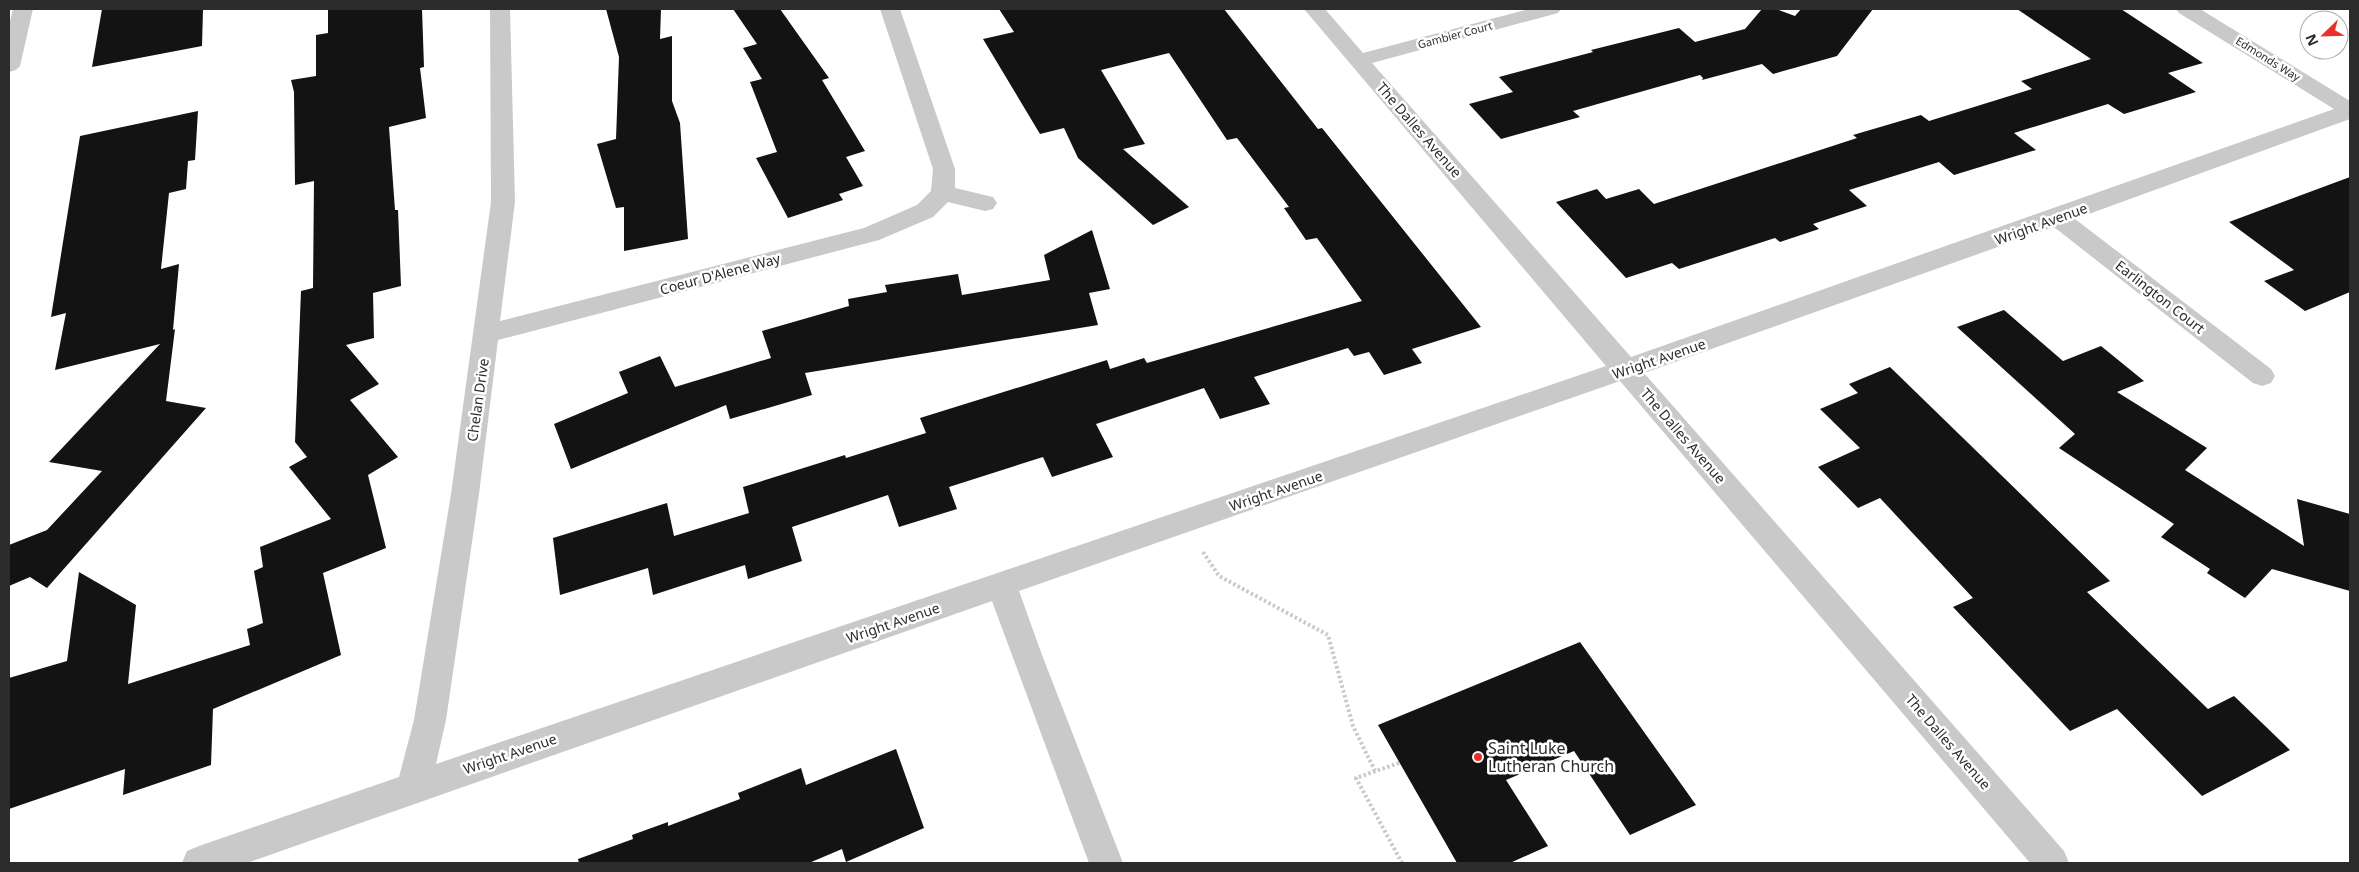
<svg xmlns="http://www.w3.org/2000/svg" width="2359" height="872" font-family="'Noto Sans',sans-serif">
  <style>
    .building { fill: #131313 }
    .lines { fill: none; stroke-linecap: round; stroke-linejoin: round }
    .path { stroke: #c9c9c9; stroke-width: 4; stroke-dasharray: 2.5 2.5; stroke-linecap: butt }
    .minor { fill: #c9c9c9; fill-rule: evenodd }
    .poi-dot { fill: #e83129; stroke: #fff; stroke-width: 2 }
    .labels { text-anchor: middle; stroke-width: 5; stroke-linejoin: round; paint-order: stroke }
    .far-street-label { font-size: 11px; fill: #2c2c2c; stroke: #fff }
    .street-label { font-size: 14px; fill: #2c2c2c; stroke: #fff }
    .near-poi-label { font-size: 16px; fill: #2c2c2c; stroke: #fff; text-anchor: start }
  </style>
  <rect width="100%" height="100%" fill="#fff"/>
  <!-- building -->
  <g class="building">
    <polygon points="102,9 203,9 202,46 92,67"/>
    <polygon points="328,9 422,9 424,67 420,68 426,118 389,127 395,210 398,210 401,286 373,293 374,338 346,345 379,384 350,400 398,457 368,475 386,548 323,573 341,655 213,709 211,765 123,795 125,769 9,809 9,678 67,661 79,572 136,605 128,684 250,645 247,629 263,623 254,571 263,567 260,547 331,519 289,467 307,457 295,442 301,291 313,288 314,181 295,185 294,92 291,80 316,76 316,35 328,33"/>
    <polygon points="606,9 661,9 660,39 672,36 672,101 680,123 688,239 624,251 624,207 616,208 597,144 616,139 619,57"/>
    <polygon points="733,9 780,9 829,78 822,80 865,151 846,157 863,186 839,194 843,200 788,218 756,158 777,152 750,82 762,79 743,48 757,44"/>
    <polygon points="999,9 1224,9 1318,129 1322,128 1481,327 1412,349 1422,363 1384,375 1369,352 1354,356 1348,348 1254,377 1270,404 1220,419 1204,388 1096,424 1113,457 1052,477 1043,457 949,487 957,509 899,527 888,495 792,527 802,561 748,579 745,565 653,595 648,568 560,595 553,538 667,503 674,536 749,513 743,487 845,455 846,458 926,433 920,418 1107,360 1110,369 1144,358 1147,363 1362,301 1317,238 1306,240 1284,208 1289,207 1237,138 1227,140 1169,53 1101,70 1145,144 1123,149 1189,207 1153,225 1078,158 1064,128 1040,134 983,39 1014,32"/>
    <polygon points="1762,9 1776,9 1795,16 1801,9 1873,9 1837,56 1773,74 1762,64 1702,80 1703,78 1700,75 1573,111 1580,117 1501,139 1469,104 1513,92 1499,77 1593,52 1591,50 1679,28 1695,42 1745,29"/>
    <polygon points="2017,9 2121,9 2203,63 2168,73 2196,92 2124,114 2108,104 2014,133 2036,150 1954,175 1939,162 1849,190 1867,206 1813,224 1819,229 1780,242 1775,238 1679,269 1672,263 1626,278 1556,202 1597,189 1606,199 1639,189 1654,204 1857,138 1853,135 1921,115 1929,121 2032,89 2021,81 2091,59"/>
    <polygon points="198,111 195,160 188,161 186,189 169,193 161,269 179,264 173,330 175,329 166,401 206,408 47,588 30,577 9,586 9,545 47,530 102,471 49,462 160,344 55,370 66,313 51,317 80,136"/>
    <polygon points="2350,177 2350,292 2305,311 2264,281 2294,270 2229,222"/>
    <polygon points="1092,230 1110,289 1089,293 1098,325 805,373 812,395 730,419 726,405 571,469 554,424 628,393 619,372 660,356 675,387 771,358 762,331 849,306 848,299 887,292 885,285 958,274 962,295 1050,280 1044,255"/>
    <polygon points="2004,310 2063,361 2101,346 2144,381 2117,392 2207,448 2185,470 2304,546 2297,499 2350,514 2350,591 2272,569 2245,598 2207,573 2210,569 2161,537 2174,524 2059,448 2075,434 1957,327"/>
    <polygon points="1890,367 2110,581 2087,592 2208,709 2234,696 2290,750 2202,796 2117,709 2070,731 1953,607 1973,598 1880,498 1858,508 1818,467 1860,448 1820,409 1858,393 1849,384"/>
    <polygon points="1580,642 1696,805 1630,835 1574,751 1506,780 1548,846 1510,863 1457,863 1378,725"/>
    <polygon points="896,749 924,828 846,862 842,849 809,863 579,863 578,859 633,839 632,835 668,822 668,826 740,799 738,793 801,768 806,785"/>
  </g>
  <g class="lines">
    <!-- path -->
    <g class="path">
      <polyline points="1203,552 1219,576 1328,635 1353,726 1375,771"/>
      <polyline points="1399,763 1356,778 1402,863"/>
    </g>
    <!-- minor -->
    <g class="minor">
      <polygon points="13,9 33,9 20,66 16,70 9,72 9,25"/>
      <polygon points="490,9 510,9 515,202 500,321 864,228 917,205 931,191 933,169 880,9 900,9 955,169 955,188 993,197 997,203 993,209 985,211 948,202 933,217 879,240 498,340 479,494 446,720 436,764 1606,366 1304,9 1325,9 1363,53 1529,9 1561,9 1558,13 1372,63 1631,357 2334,109 2179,13 2176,9 2200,9 2350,101 2350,119 2075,219 2271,369 2275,376 2271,383 2262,386 2253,383 2054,227 1644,373 2064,851 2069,863 2030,863 1620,381 1019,591 1042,655 1123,863 1089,863 992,601 247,863 182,863 187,851 199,846 399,777 414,720 451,494 491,202"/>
    </g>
  </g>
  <!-- markers -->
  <circle class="poi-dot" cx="1478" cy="757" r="5"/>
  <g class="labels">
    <!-- far-street labels -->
    <g class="far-street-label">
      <text transform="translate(1455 35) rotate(-15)" y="4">Gambier Court</text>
      <text transform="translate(2268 59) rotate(32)" y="4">Edmonds Way</text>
    </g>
    <!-- street labels -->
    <g class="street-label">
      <text transform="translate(1419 130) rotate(49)" y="5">The Dalles Avenue</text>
      <text transform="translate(2041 224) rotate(-20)" y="5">Wright Avenue</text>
      <text transform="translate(720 274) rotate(-15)" y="5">Coeur D'Alene Way</text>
      <text transform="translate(2160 297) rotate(38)" y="5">Earlington Court</text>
      <text transform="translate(1659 359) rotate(-19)" y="5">Wright Avenue</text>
      <text transform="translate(478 400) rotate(-82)" y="5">Chelan Drive</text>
      <text transform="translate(1683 436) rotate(49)" y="5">The Dalles Avenue</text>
      <text transform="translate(1276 491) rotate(-19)" y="5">Wright Avenue</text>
      <text transform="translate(893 623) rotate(-19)" y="5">Wright Avenue</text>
      <text transform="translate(1948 742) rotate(49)" y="5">The Dalles Avenue</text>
      <text transform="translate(510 754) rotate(-19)" y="5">Wright Avenue</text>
    </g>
    <!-- near-poi labels -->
    <g class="near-poi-label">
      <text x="1488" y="754">Saint Luke<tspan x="1488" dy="18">Lutheran Church</tspan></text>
    </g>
  </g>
  <!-- border -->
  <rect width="2359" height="872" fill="none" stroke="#2c2c2c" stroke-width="20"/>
  <!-- north arrow -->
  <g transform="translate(2324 35) rotate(247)"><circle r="24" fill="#ffffff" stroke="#ababab"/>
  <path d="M0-4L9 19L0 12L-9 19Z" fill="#e83129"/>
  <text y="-8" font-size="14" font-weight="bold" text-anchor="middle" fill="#2c2c2c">N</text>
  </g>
</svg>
